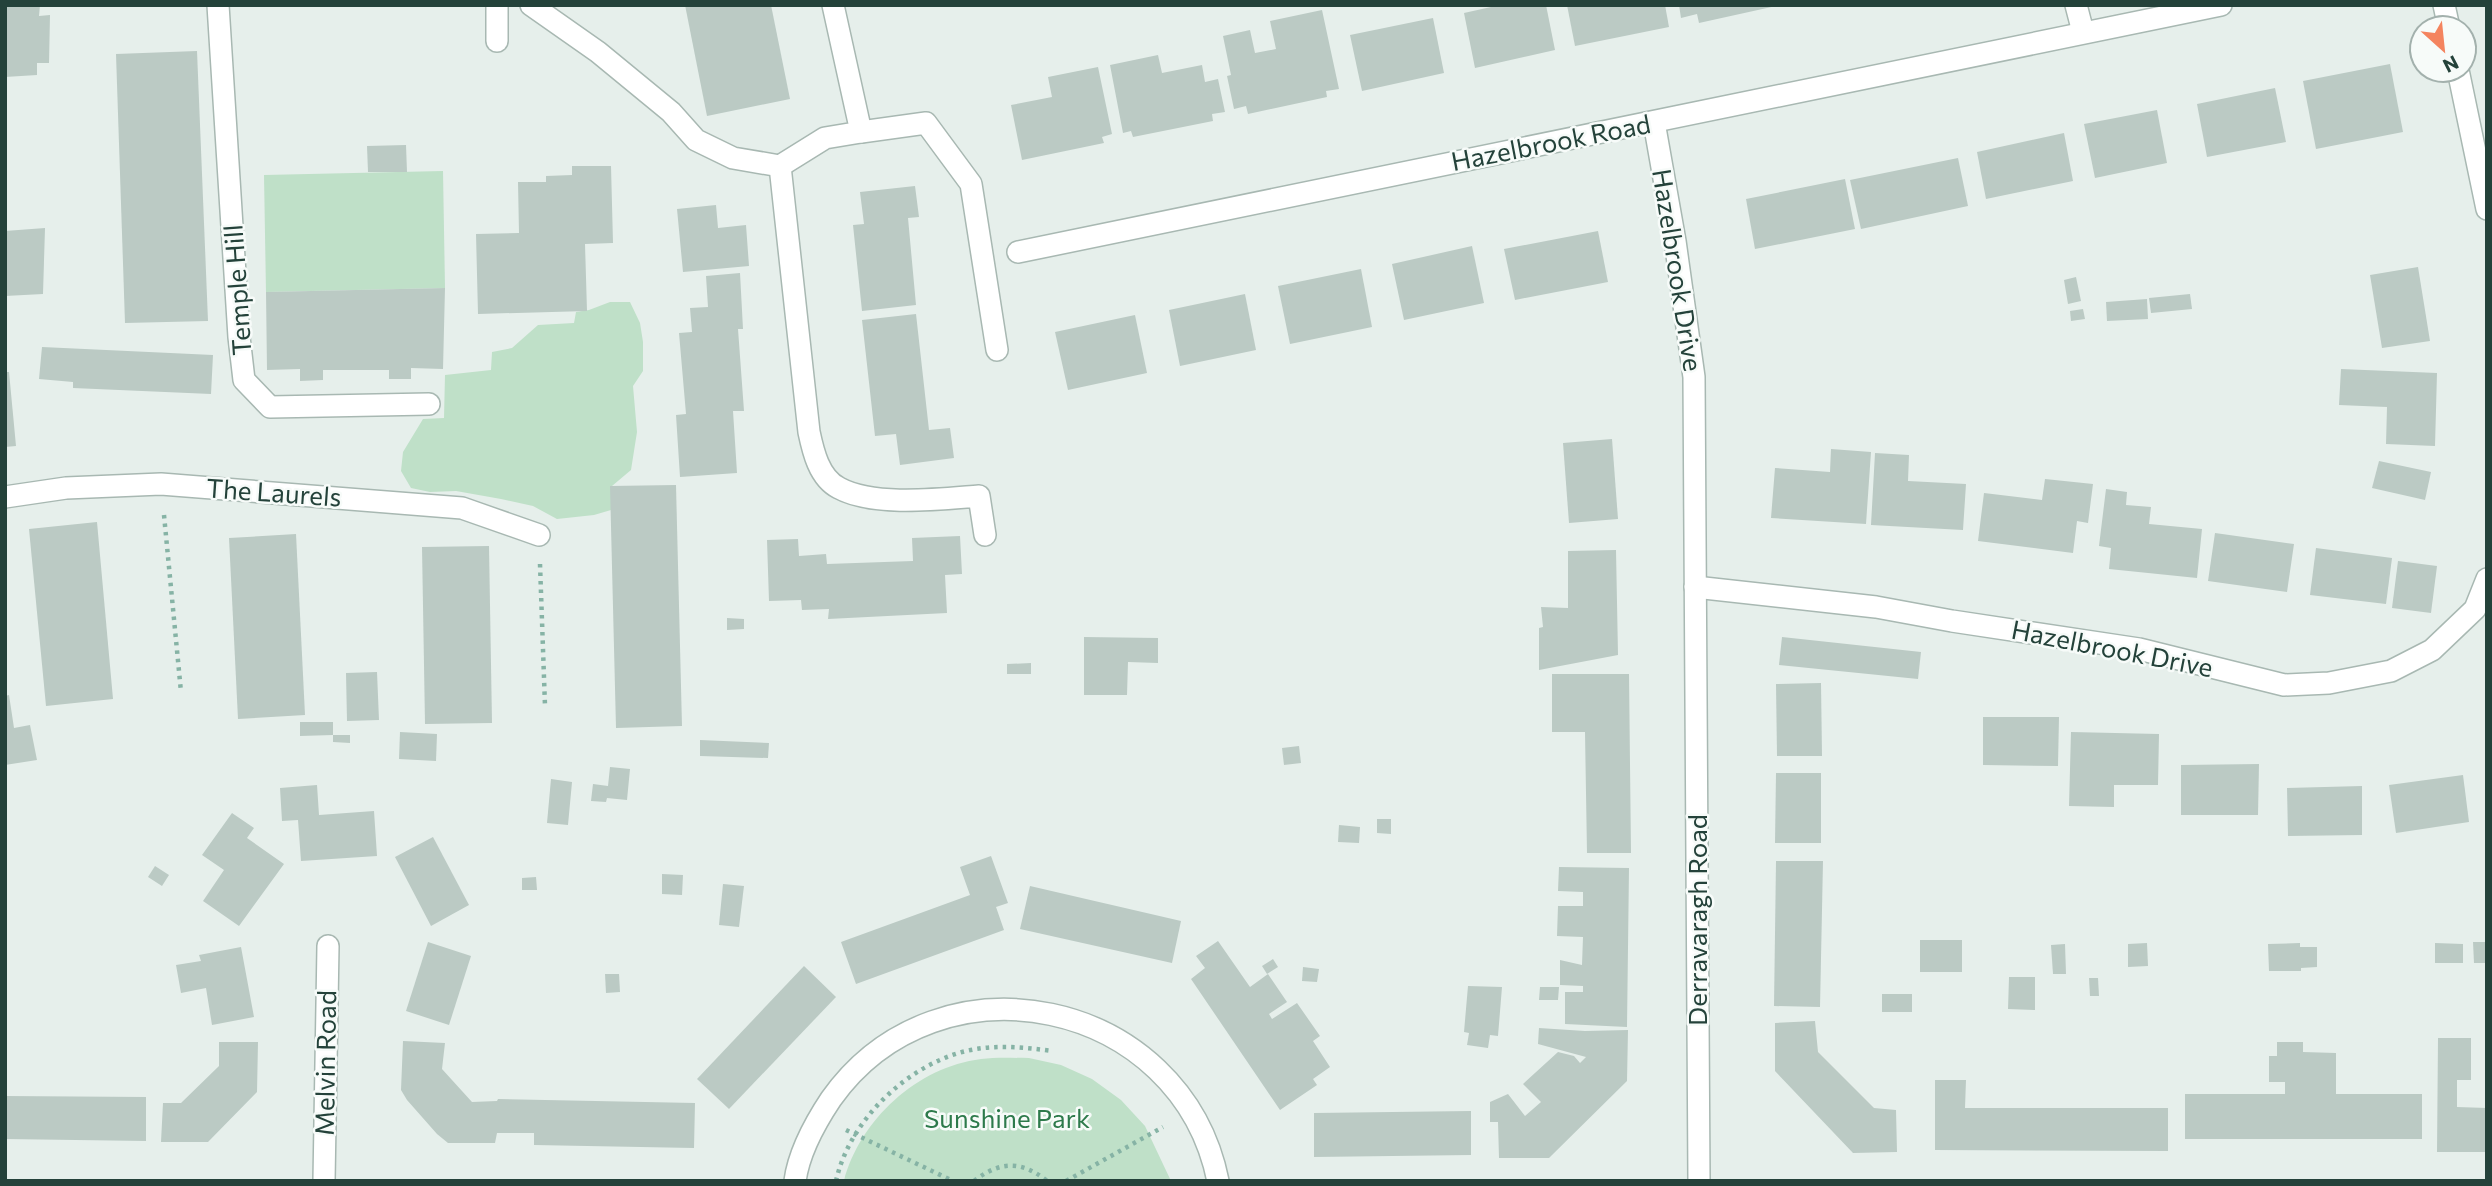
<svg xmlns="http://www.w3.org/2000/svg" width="2492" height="1186" font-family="Commissioner,sans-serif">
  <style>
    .green { fill: #bfe0c8 }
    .building { fill: #bbcac4 }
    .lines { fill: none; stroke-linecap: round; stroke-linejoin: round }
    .minor-casing { stroke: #a8b8b2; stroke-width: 24 }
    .path { stroke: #86b3a5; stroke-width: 4.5; stroke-dasharray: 3.5 5; stroke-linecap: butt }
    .minor { stroke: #fff; stroke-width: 21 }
    .labels { text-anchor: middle; stroke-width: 5; stroke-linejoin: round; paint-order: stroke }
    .street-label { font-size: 26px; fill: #24423a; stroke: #f7fbf9 }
    .park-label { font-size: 26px; fill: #2d7a4b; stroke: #f7fbf9 }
  </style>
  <rect width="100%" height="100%" fill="#e6efeb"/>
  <!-- green -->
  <g class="green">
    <polygon points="443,171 445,288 266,292 264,175"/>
    <polygon points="610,302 630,302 640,323 643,342 643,371 633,386 637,432 631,470 612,486 611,510 594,515 557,519 533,506 501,499 456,491 430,492 411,488 401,471 403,452 423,419 444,418 445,375 491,370 492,352 512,348 538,325 574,323 576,312 589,310"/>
    <path d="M1029,1058L1061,1065L1092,1079L1121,1100L1145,1126L1171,1181H844C860,1120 917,1067 981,1059C996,1057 1013,1058 1029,1058Z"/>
  </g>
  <!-- building -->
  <g class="building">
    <polygon points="5,5 40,5 39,16 50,15 49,63 37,63 37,75 5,77"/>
    <polygon points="685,5 771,5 790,99 707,116"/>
    <polygon points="1500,5 1546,5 1555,50 1475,68 1464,13"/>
    <polygon points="1567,5 1665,5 1669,27 1575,46"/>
    <polygon points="1679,5 1776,5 1776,6 1699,23 1697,14 1681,18"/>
    <polygon points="1322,10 1339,89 1326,91 1327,97 1248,114 1246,106 1234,109 1227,76 1231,75 1223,36 1250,30 1255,53 1276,49 1270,21"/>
    <polygon points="1433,18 1444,73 1362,91 1350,35"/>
    <polygon points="197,51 208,321 125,323 116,54"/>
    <polygon points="1158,55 1162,73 1202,65 1205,82 1218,79 1225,112 1212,114 1213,121 1133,137 1131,131 1123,133 1110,65"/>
    <polygon points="2390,64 2403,132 2316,149 2303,81"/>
    <polygon points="1098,67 1112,134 1102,137 1104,143 1022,160 1011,105 1052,97 1048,77"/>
    <polygon points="2275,88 2286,142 2207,157 2197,104"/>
    <polygon points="2157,110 2167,163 2095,178 2084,124"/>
    <polygon points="2064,133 2073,181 1986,199 1977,152"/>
    <polygon points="406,145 407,172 368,172 367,146"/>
    <polygon points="1958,158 1968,206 1861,229 1850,180"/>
    <polygon points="572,166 611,166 613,243 585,244 587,311 478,314 476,234 519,233 518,182 546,182 546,176 572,175"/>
    <polygon points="1845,179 1855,229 1755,249 1746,199"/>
    <polygon points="915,186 919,217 908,218 916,305 862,311 853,225 864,224 860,192"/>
    <polygon points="716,205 718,228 746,225 749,266 683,272 677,209"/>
    <polygon points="45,228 43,294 5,296 5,231"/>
    <polygon points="1598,231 1608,282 1515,300 1504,249"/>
    <polygon points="1472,246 1484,303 1404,320 1392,264"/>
    <polygon points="2418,267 2430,341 2382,348 2370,275"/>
    <polygon points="1361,269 1372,327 1290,344 1278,286"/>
    <polygon points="740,273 743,329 738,329 744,411 733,411 737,473 680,477 676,415 686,414 679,333 692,332 690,308 708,307 706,276"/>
    <polygon points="2076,277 2081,301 2068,304 2064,280"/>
    <polygon points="445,288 443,369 411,368 411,379 389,379 389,370 323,370 323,380 300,381 300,369 267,370 266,292"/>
    <polygon points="1245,294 1256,350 1180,366 1169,310"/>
    <polygon points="2190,294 2192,309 2151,313 2149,298"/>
    <polygon points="2147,299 2148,319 2107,321 2106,302"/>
    <polygon points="2083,309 2085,319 2071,321 2070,311"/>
    <polygon points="916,314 929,430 950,428 954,458 900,465 896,434 875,436 862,320"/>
    <polygon points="1135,315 1147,373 1068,390 1055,332"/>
    <polygon points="42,347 213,355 211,394 73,388 73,382 39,379"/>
    <polygon points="2341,369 2437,373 2435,446 2386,444 2387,407 2339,405"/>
    <polygon points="5,372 9,372 16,446 5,447"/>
    <polygon points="1612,439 1618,519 1569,523 1563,443"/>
    <polygon points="1831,449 1871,452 1866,524 1771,518 1775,468 1830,472"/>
    <polygon points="1875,453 1909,455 1908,481 1966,484 1963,530 1871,525"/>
    <polygon points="2379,461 2431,472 2425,500 2372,488"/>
    <polygon points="2045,479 2093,484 2088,523 2077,521 2073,553 1978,541 1984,493 2042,500"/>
    <polygon points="676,485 682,726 616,728 610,486"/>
    <polygon points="2106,489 2127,492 2126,505 2151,507 2149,524 2202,529 2197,578 2109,569 2111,548 2099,546"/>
    <polygon points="97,522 113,699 46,706 29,529"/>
    <polygon points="2215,533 2294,544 2287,592 2208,581"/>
    <polygon points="296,534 305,715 238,719 229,538"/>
    <polygon points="960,536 962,574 945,575 947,613 828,619 829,609 802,610 801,600 769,601 767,540 798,539 799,556 826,554 827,564 913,561 912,538"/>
    <polygon points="489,546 492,723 425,724 422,547"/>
    <polygon points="2316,548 2392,558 2386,604 2310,595"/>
    <polygon points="1616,550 1618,655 1539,670 1539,628 1543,627 1541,607 1568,608 1568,551"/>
    <polygon points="2398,561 2437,566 2431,613 2392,608"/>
    <polygon points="727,618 744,619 744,629 727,630"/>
    <polygon points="1084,637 1158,638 1158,663 1128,662 1127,695 1084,695"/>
    <polygon points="1782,637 1921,652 1918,679 1779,665"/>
    <polygon points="1031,663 1031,674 1007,674 1007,664"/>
    <polygon points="377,672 379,720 347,721 346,673"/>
    <polygon points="1552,674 1629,674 1631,853 1587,853 1585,732 1552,732"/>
    <polygon points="1821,683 1822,756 1777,756 1776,684"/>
    <polygon points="9,695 14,728 30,725 37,760 5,765 5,696"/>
    <polygon points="1983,717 2059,717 2058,766 1983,765"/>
    <polygon points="300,722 333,722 333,735 300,736"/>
    <polygon points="400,732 437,734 436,761 399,759"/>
    <polygon points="2071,732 2159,734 2158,785 2114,785 2114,807 2069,806"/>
    <polygon points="333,735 350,735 350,743 333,742"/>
    <polygon points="700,740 769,743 768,758 700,756"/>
    <polygon points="1299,746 1301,763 1284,765 1282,748"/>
    <polygon points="2259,764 2258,815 2181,815 2181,765"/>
    <polygon points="610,767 630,769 627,800 607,798 606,802 591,801 593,784 608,786"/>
    <polygon points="1776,773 1821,773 1821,843 1775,843"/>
    <polygon points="2463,775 2469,822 2396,833 2389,785"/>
    <polygon points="551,779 572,782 568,825 547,823"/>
    <polygon points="317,785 319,815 374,811 377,856 301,861 298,820 282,821 280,788"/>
    <polygon points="2362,786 2362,835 2288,836 2287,788"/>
    <polygon points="232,813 254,828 247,838 284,864 239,926 203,901 224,870 202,855"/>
    <polygon points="1377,819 1391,819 1391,834 1377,833"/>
    <polygon points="1339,825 1360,827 1359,843 1338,842"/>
    <polygon points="433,837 469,905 431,926 395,857"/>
    <polygon points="991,856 1008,903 996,907 1004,930 856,984 841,942 970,895 960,867"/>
    <polygon points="1776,861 1823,861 1820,1007 1774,1006"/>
    <polygon points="155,866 169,875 162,886 148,877"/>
    <polygon points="1559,867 1629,868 1627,1027 1565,1024 1565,992 1583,992 1583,986 1560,985 1560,960 1582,965 1583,937 1557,936 1558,906 1583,906 1583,892 1558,891"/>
    <polygon points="662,874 683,875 682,895 662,894"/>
    <polygon points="536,877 537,890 522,890 522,878"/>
    <polygon points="723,884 744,886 739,927 719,925"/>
    <polygon points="1030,886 1181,921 1172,963 1020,929"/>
    <rect x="1920" y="940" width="42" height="32"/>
    <polygon points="1218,941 1250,987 1268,974 1287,1002 1269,1014 1272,1019 1297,1003 1320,1036 1313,1041 1330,1067 1313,1079 1317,1085 1280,1110 1191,979 1205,968 1196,956"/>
    <polygon points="428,942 471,956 449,1025 406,1011"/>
    <polygon points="2473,942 2487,942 2487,963 2474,963"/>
    <polygon points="2147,943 2148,966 2128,967 2128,944"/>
    <polygon points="2300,943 2300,947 2317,947 2317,967 2301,968 2301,971 2269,971 2268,944"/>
    <polygon points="2435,943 2463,944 2463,963 2435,963"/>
    <polygon points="2065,944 2066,974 2053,974 2051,945"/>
    <polygon points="241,947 254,1017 212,1025 206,988 181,993 176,965 201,961 199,955"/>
    <polygon points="1273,959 1278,967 1267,974 1262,966"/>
    <polygon points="804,966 836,997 729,1109 697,1079"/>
    <polygon points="1303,967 1319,969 1317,982 1302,981"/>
    <polygon points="605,974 619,974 620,992 606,993"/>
    <polygon points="2009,977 2035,977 2035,1010 2008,1009"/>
    <polygon points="2089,978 2098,978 2099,996 2090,996"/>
    <polygon points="1468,986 1502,987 1498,1036 1490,1035 1488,1048 1467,1045 1469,1033 1464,1032"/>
    <polygon points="1540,987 1559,987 1558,1000 1539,1000"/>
    <rect x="1882" y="994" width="30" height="18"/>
    <polygon points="1815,1021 1818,1052 1874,1108 1896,1110 1897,1152 1853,1153 1775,1071 1775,1023"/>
    <polygon points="1539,1028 1585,1031 1628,1030 1627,1081 1549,1158 1499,1158 1498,1122 1490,1122 1490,1102 1508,1094 1525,1116 1541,1102 1523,1084 1558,1052 1574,1056 1580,1063 1586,1057 1538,1044"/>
    <polygon points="2438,1038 2471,1038 2471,1080 2457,1080 2457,1107 2487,1108 2487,1152 2437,1152"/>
    <polygon points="403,1041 445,1043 442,1069 472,1102 497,1101 498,1099 695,1103 694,1148 534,1145 534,1133 497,1133 495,1143 448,1143 437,1134 407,1100 401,1090"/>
    <polygon points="219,1042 258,1042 257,1092 208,1142 161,1142 163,1103 181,1103 219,1066"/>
    <polygon points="2277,1042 2303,1042 2303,1052 2336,1053 2336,1094 2422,1094 2422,1139 2185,1139 2185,1094 2285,1094 2285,1082 2269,1082 2269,1056 2277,1056"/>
    <polygon points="1935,1080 1966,1080 1965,1108 2168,1108 2168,1151 1935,1150"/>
    <polygon points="5,1096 146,1097 146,1141 5,1139"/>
    <polygon points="1471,1111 1471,1155 1314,1157 1314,1113"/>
  </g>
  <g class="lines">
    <!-- minor casing -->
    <g class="minor-casing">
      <g id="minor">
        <polyline points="218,5 239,337 244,380 270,407 429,404"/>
        <polyline points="497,5 497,41"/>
        <path d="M531,5L598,52L671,112L696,140L733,158L780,166L809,432C813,451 819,478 839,488C874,507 940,499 979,496L985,535"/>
        <polyline points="2076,5 2083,32"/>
        <polyline points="2444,5 2449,28"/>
        <polyline points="2458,70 2487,209"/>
        <polyline points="1654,122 1675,241 1694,377 1699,1181"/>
        <polyline points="861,132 926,123 971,184 997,350"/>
        <polyline points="780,166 825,138 861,132 833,5"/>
        <polyline points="1018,252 2221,5"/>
        <polyline points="5,497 66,488 161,484 462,508 539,535"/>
        <polyline points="1695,587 1876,607 1952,621 2139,649 2284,685 2329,683 2391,671 2432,650 2475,609 2487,579"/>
        <polyline points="324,1181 328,946"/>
        <path d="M795,1181C799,1151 815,1123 831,1099C939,947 1181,998 1218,1181"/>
      </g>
    </g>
    <!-- path -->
    <g class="path">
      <polyline points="164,515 181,692"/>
      <polyline points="540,564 545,706"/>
      <polyline points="846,1130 953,1181"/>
      <path d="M836,1181C849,1122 904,1068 962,1052C992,1044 1022,1047 1053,1051"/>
      <path d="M974,1181C1000,1161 1021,1160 1047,1181"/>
      <polyline points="1066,1181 1163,1127"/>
    </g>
    <!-- minor -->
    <use href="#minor" class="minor"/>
  </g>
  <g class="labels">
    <!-- street labels -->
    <g class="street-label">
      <text transform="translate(1551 143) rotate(-11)" y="9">Hazelbrook Road</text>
      <text transform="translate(1677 270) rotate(81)" y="9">Hazelbrook Drive</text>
      <text transform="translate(238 290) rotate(-94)" y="9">Temple Hill</text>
      <text transform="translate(274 493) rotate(4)" y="9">The Laurels</text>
      <text transform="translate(2112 649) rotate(11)" y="9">Hazelbrook Drive</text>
      <text transform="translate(1698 920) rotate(-90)" y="9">Derravaragh Road</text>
      <text transform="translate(326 1063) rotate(-89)" y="9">Melvin Road</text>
    </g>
    <!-- park labels -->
    <g class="park-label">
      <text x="1007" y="1128">Sunshine Park</text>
    </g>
  </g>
  <!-- border -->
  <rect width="2492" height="1186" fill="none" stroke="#24423a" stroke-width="14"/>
  <!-- north arrow -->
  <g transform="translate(2443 49) rotate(153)"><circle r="33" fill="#f7fbf9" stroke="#a3b1ad" stroke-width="2"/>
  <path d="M0-5L12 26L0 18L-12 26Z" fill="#f4845f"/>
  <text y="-10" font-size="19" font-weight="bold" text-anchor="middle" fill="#24423a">N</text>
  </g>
</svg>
